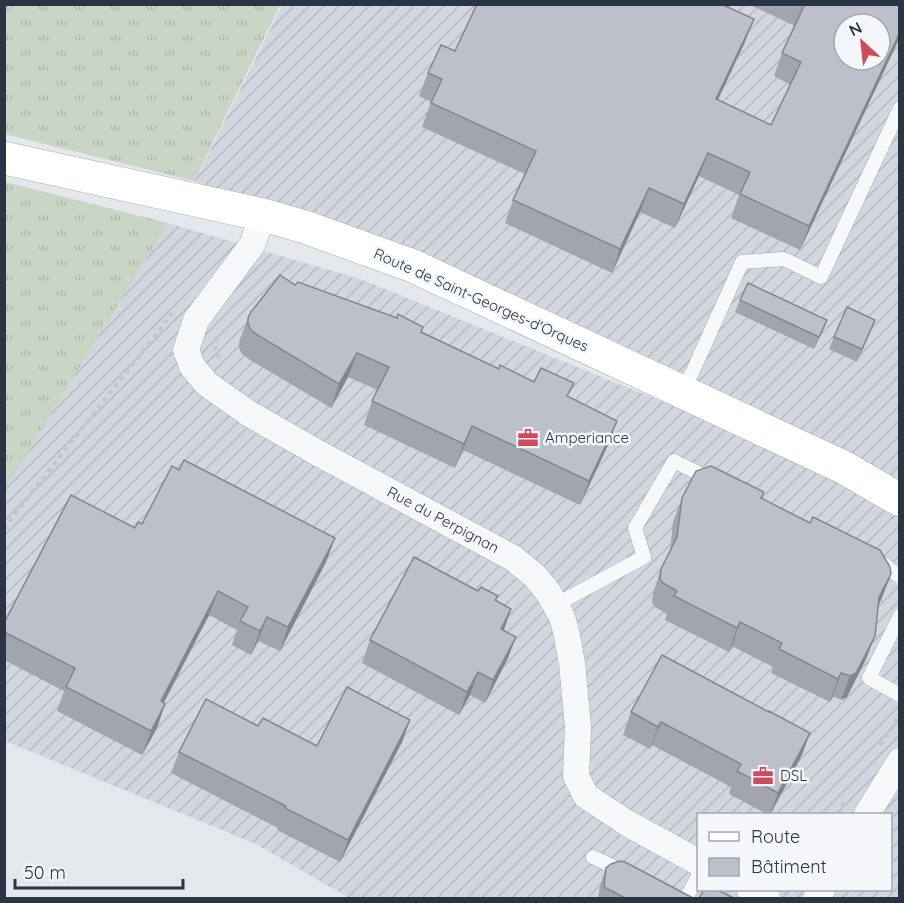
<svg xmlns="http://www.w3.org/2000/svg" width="904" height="903" font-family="Quicksand,sans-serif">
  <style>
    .industrial { fill: url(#industrial-furrows); fill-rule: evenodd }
    .grass { fill: url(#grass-tufts) }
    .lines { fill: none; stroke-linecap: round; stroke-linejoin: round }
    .lane-casing { stroke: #a9aeb7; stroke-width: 15 }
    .street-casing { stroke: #a9aeb7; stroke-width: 27 }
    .secondary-casing { stroke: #a9aeb7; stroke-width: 34 }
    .path { stroke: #c2c5cb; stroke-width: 4; stroke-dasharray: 4.5 4.5; stroke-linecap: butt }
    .lane { stroke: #f7f8fa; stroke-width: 14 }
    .street { stroke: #f7f8fa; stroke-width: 26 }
    .secondary { stroke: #fff; stroke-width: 33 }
    .wall { fill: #a1a5ae }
    .shaded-wall { fill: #83868d }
    .building { fill: #bbc0ca; stroke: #83868d; stroke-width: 1.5; fill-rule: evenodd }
    .labels { text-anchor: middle; stroke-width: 5; stroke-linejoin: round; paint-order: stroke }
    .street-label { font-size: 15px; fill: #2b3445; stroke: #f4f6f9 }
    .poi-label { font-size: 15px; fill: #2b3445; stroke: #f4f6f9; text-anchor: start }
  </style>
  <defs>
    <pattern id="industrial-furrows" width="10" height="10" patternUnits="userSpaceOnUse" patternTransform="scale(1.5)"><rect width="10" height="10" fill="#d2d6de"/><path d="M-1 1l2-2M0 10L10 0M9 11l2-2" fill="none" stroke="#b4b8c0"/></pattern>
    <pattern id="grass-tufts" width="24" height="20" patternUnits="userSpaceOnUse" patternTransform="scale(1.5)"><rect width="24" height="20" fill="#c9d6c5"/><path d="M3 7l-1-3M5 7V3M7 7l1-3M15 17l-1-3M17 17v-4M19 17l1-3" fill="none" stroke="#adb8ab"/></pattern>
  </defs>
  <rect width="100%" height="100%" fill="#e4e7ec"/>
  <!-- industrial -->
  <g class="industrial">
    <path d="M282,5H899V488L418,256L194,181L206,159ZM844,24H880V60H844Z"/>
    <path d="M168,223L360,279L752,438L899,515V898H349L256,844L5,741L4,488ZM698,814H890V890H698Z"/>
  </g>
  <!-- grass -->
  <g class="grass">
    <polygon points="4,5 5,4 280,5 194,181 5,134"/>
    <polygon points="5,182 168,223 5,489 4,182"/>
  </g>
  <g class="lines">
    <!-- lane casing -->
    <g class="lane-casing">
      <g id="lane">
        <polyline points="681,391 692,373 742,262 784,259 821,277 900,108"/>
        <polyline points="875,560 885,565 900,577"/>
        <polyline points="555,605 644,557 635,528 674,461 712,480"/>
        <polyline points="900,616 869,678 900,695"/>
        <polyline points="593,857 625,872"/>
        <polyline points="686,898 698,876"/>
      </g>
    </g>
    <!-- street casing -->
    <g class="street-casing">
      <g id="street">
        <polyline points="263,215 252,245 196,320 186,350 192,366 207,384 248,413 318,453 513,558 535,576 548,592 562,617 566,631 572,663 578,727 576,776 586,796 627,823 698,862"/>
        <polyline points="867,814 900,761"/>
        <polyline points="750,890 767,898"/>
        <polyline points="816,898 822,890"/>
      </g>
    </g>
    <!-- secondary casing -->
    <g class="secondary-casing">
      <polyline id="secondary" points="4,158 263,215 305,227 413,266 843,467 900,500"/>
    </g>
    <!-- path -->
    <g class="path">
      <polyline points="217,337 215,349 220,361"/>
      <polyline points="4,529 21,506 154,337 172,313"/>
      <polyline points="880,745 900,715"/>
      <polyline points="837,814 846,800"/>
    </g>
    <!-- lane -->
    <use href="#lane" class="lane"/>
    <!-- street -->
    <use href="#street" class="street"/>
    <!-- secondary -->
    <use href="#secondary" class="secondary"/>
  </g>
  <!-- wall -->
  <g class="wall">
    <polygon points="748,4 900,4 900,37 800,250 731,218 739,195 699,176 675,228 640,212 612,273 505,223 513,200 525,174 422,127 431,102 419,96 428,73 455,51 745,42 718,100 771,125 791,85 774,76 782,53 795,26"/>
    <polygon points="295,285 421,332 499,369 534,382 569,397 617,421 608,445 580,505 463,450 455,468 364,425 372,401 378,390 348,377 331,408 250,360 242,354 239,348 239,342 248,318"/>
    <polygon points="740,300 827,320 814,349 735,312"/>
    <polygon points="875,320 857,362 829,349 834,337"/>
    <polygon points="764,492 762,499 882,598 878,605 866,659 847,697 841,700 833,696 830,702 771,673 773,667 732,646 729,652 665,620 667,614 655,607 652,602 653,593 661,569 670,552 673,522 682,498"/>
    <polygon points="142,524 335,538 326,562 280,651 258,641 251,655 232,645 237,630 209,615 164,703 165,704 157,728 142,755 57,711 64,691 4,660 4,623"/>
    <polygon points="496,601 511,609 504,630 516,637 507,660 485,703 470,695 459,715 362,663 370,640"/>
    <polygon points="631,712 802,755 771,814 767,814 729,794 731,787 652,745 650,749 623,735"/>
    <polygon points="410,720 402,742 340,862 277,830 278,828 171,773 179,752 258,726 317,746"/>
    <polygon points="606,868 693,898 598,898 600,885"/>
  </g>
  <!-- shaded-wall -->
  <g class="shaded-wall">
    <polygon points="754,19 745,42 707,122 716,99"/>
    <polygon points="900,32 900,37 800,250 809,226"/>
    <polygon points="708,153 699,176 675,228 684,204"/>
    <polygon points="649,188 640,212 612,273 620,249"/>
    <polygon points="827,320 822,332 814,349 819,337"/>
    <polygon points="875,320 870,333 857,362 862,349"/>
    <polygon points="357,353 348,377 331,408 339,384"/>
    <polygon points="617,421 608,445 580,505 589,481"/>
    <polygon points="472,426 463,450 455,468 464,444"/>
    <polygon points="335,538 326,562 280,651 288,627"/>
    <polygon points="891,574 882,598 871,621 879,597"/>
    <polygon points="218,591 209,615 152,725 161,701"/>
    <polygon points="511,609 503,632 501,629"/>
    <polygon points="267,617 258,641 251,655 260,631"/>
    <polygon points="740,622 732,646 729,652 737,628"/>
    <polygon points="875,636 866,659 847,697 841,700 850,676"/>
    <polygon points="516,637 507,660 485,703 493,680"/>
    <polygon points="478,672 470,695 459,715 467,692"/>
    <polygon points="841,673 833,696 830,702 838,679"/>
    <polygon points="165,704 157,728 142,755 151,731"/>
    <polygon points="410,720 402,742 340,862 348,840"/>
    <polygon points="661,722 652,745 650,749 658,727"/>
    <polygon points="810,733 802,755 770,814 778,793"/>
  </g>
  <!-- building -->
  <g class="building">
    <path d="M477,4H721L754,19L716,99L771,125L801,62L782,53L805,4H900V32L809,226L740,194L750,172L708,153L684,204L649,188L620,249L513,200L536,151L431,103L442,79L428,73L441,45L455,51ZM844,24H880V60H844Z"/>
    <polygon points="280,275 295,285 298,282 397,318 398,314 423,327 421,332 499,369 500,365 534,382 541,368 574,383 567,396 617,421 589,481 472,426 464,444 372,401 389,367 357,353 339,384 259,336 251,330 248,324 248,318 251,312"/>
    <polygon points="748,283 827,320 819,337 740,300"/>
    <polygon points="847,307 875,320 862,349 834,337"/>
    <polygon points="184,460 335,538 288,627 267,617 260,631 240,621 248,607 218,591 161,701 165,704 151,731 66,687 75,668 4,632 4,623 71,495 135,528 138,522 142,524 172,466 179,470"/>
    <polygon points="711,466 764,492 761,498 810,523 813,517 880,550 890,567 891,574 879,597 875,636 856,673 850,676 841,673 838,679 779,649 782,643 740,622 737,628 674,596 677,591 663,583 660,579 661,569 677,537 682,498 696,471"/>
    <polygon points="414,557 478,591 481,587 498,596 495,600 511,609 501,629 516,637 493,680 478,672 467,692 370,640"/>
    <polygon points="662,655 769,712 769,711 810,733 778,793 737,771 741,764 661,722 658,727 631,712"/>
    <polygon points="347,687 410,720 348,840 285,808 286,806 179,752 206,699 258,726 263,718 317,746"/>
    <polygon points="620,861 625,862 693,898 625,898 604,887 606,868 611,864"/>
    <polygon points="704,890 717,890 734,898 699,898"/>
  </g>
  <!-- icons -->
  <defs>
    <g id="office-bare" transform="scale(1.62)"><path d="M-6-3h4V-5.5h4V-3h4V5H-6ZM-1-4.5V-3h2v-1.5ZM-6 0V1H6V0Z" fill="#d1495b" stroke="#f4f6f9" stroke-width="2.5" paint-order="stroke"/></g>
  </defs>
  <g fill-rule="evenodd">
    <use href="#office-bare" x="528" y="438"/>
    <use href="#office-bare" x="763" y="776"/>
  </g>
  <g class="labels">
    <!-- street labels -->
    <g class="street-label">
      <text transform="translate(481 300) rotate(24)" y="5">Route de Saint-Georges-d'Orques</text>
      <text transform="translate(443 520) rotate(28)" y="5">Rue du Perpignan</text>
    </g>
    <!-- poi labels -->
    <g class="poi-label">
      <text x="545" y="443">Amperiance</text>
      <text x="780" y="781">DSL</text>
    </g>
  </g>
  <!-- border -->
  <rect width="904" height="903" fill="none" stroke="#2b3445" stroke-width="12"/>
  <!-- legend -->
  <rect x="697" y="813" width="195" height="78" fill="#f4f6f9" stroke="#a4a8b1" stroke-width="1.5"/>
  <rect x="709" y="832" width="30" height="9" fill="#ffffff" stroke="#a4a8b1" stroke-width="1.5"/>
  <text x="751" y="843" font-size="18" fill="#2b3445">Route</text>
  <rect x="709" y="858" width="30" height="18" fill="#bbc0ca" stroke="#a4a8b1" stroke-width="1.5"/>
  <text x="751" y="873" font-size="18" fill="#2b3445">Bâtiment</text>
  <!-- north arrow -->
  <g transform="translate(862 42) rotate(333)"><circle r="28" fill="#f4f6f9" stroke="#a4a8b1" stroke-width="1.5"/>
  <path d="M0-4.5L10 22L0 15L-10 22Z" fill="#d1495b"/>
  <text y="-9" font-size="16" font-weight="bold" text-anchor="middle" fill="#2b3445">N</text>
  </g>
  <!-- scale -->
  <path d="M15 879v9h168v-9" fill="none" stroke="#2b3445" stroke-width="3"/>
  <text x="24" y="879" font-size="18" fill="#2b3445" stroke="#f4f6f9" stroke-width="4.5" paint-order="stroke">50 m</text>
</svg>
